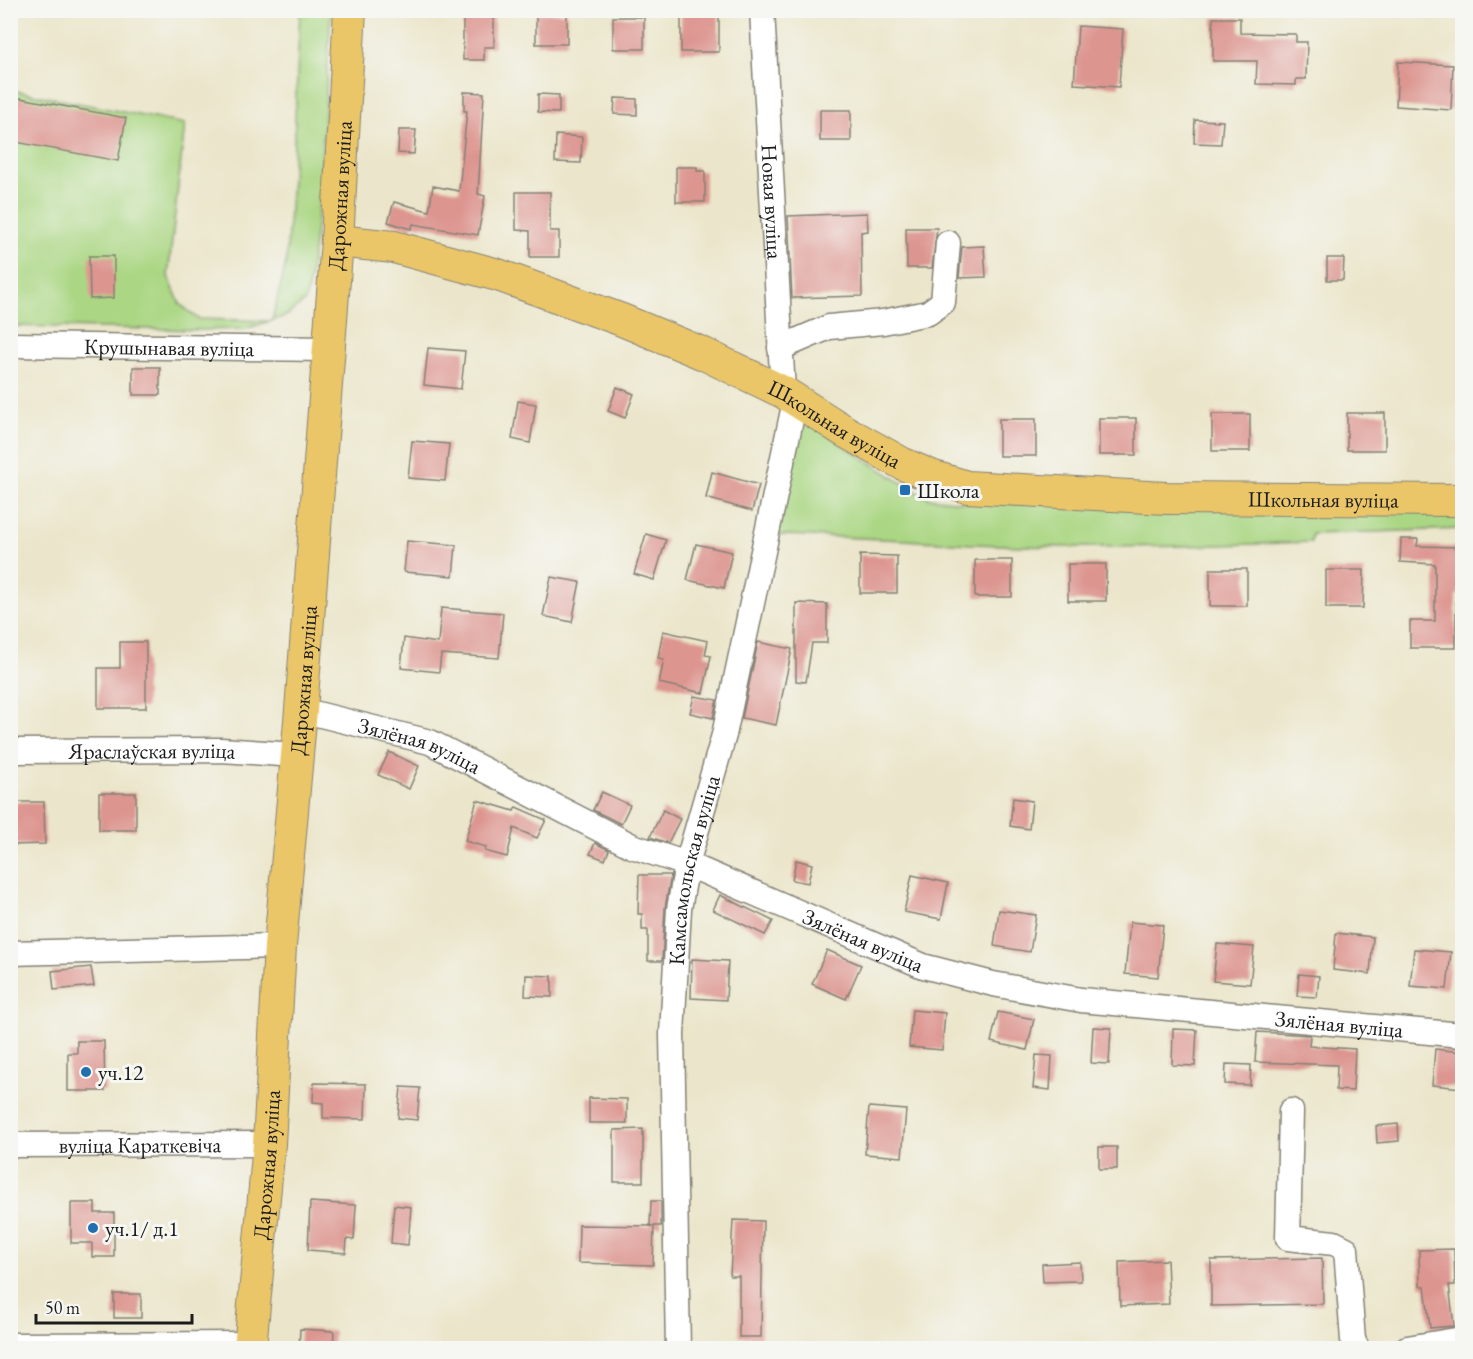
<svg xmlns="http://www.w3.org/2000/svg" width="1473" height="1359" font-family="'EB Garamond',serif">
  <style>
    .green { fill: #abd784; stroke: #647a50; stroke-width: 1.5 }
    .building { fill: #dd9590 }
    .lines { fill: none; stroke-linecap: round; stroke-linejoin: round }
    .minor-casing { stroke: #848174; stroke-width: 27 }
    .major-casing { stroke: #848174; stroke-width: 34 }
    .minor { stroke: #fff; stroke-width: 24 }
    .major { stroke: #ebc669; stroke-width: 32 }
    .poi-dot { fill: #1f6fb2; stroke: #f6f6f2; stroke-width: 2 }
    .labels { text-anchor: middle; stroke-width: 6; stroke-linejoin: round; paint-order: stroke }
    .street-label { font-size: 22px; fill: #1c1c1c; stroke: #f6f6f2 }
    .poi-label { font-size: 22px; fill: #1c1c1c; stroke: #f6f6f2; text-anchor: start }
  </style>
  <rect width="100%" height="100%" fill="#f6f6f2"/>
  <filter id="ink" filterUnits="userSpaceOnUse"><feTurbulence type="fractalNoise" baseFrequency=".0167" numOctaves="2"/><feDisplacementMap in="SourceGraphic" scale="12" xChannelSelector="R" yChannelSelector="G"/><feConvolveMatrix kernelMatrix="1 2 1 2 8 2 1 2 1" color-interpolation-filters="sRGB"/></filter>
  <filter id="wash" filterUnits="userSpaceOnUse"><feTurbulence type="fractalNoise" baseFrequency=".008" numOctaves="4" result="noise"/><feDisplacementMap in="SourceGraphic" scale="24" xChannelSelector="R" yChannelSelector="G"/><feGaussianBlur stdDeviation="1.35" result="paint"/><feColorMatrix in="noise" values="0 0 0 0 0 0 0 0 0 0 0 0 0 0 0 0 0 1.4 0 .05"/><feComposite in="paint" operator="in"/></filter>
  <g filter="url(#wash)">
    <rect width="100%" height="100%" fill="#ebe6cb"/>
    <!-- green -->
    <g class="green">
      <polygon points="300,11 331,11 319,204 309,284 305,301 286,316 245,329 200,330 11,326 11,90 185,124 168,276 180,304 198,319 272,321 286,262 293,165"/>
      <path d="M804,420L913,490L929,498L968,503L1462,504V529L1312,534L1311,542C1215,545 1119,549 1023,546C940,543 856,536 772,535L788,456Z"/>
    </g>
    <g id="blocks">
      <!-- building -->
      <g class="building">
        <rect x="681" y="12" width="38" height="40"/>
        <rect x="536" y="13" width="31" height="31"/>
        <polygon points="463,15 494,15 494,47 484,47 484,60 463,60"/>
        <rect x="613" y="17" width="31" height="32"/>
        <polygon points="1213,18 1240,18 1240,33 1296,34 1296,42 1307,42 1306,79 1296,79 1296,85 1256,84 1257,61 1213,61"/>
        <polygon points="1078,26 1123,29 1119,87 1074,84"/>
        <polygon points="1398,62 1453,65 1451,110 1396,106"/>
        <polygon points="464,92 484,93 478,194 485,196 478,235 413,224 411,229 388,222 394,202 429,211 433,186 459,191 467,111 464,111"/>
        <polygon points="538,94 559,95 559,113 538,112"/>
        <polygon points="10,96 126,118 118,161 10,141"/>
        <polygon points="615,98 637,99 637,115 614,114"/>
        <rect x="820" y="110" width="31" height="31"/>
        <polygon points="1195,120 1223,121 1221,144 1194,143"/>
        <polygon points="399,130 416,130 414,154 398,153"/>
        <polygon points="556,135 582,137 581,163 555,162"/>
        <polygon points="676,167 697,167 697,171 705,171 705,202 676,202"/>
        <polygon points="516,192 550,192 550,231 559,231 559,257 530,257 530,231 516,230"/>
        <polygon points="867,213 868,231 861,232 862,296 792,298 788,216"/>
        <polygon points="906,228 937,228 932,268 907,268"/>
        <polygon points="984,246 986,277 959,278 962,247"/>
        <polygon points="89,256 114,256 114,298 90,299"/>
        <polygon points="1327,258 1344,258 1343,280 1327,280"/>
        <polygon points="428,348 465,351 461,389 424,385"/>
        <rect x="133" y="367" width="27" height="28"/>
        <polygon points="617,387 634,394 625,418 608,411"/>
        <polygon points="518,401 536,404 530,443 512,439"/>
        <rect x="1347" y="413" width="38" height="37"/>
        <rect x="1212" y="414" width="38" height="37"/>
        <rect x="1099" y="418" width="37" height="37"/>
        <rect x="999" y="419" width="37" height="37"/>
        <polygon points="412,441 449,444 445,481 408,478"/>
        <polygon points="712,472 759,485 752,511 706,498"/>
        <polygon points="646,534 666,540 654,580 634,574"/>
        <polygon points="1401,539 1418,539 1417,546 1460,547 1459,595 1456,595 1456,648 1410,648 1410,621 1435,621 1435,564 1400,562"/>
        <polygon points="407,541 456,545 453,576 404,572"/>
        <polygon points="696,544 732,552 724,588 687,580"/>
        <polygon points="860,555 897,556 897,593 860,593"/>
        <rect x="975" y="560" width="37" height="37"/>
        <rect x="1068" y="564" width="38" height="37"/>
        <rect x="1210" y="569" width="37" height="37"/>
        <polygon points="1326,570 1364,570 1363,608 1326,608"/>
        <polygon points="551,577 580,582 572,622 543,616"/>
        <polygon points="796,603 827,604 827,643 812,643 806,682 796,681"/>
        <polygon points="441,608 503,613 499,658 441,654 439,672 401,668 404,638 438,643"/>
        <polygon points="663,631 708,641 705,655 711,656 703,693 659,683 664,659 658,658"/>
        <polygon points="120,642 146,642 146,708 98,708 98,668 120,668"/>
        <polygon points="758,642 792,649 776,725 742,718"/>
        <polygon points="694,696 717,700 713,718 690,713"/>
        <polygon points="389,752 419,766 409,789 378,775"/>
        <polygon points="602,792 630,805 621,824 593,810"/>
        <rect x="99" y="793" width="37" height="37"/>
        <polygon points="1013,798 1032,801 1029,829 1010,826"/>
        <polygon points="477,800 514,811 516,807 546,820 537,838 514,828 507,857 485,851 486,847 465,841"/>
        <polygon points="10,802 44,802 45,844 10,845"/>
        <polygon points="663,810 680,819 668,843 650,837"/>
        <polygon points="595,843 609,850 605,860 590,854"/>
        <polygon points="796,860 812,864 808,883 792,880"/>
        <polygon points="639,875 671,875 665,908 662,961 648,961 648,930 642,930 642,914 638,914"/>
        <polygon points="912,875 948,883 941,919 904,912"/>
        <polygon points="720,895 773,921 765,935 713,910"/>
        <polygon points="999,910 1036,915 1030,952 994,946"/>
        <polygon points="1130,922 1163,925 1158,977 1125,974"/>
        <polygon points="1336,933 1373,937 1370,974 1333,970"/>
        <polygon points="1217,944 1254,947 1250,984 1213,981"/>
        <polygon points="1414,949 1451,952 1447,989 1410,986"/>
        <polygon points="827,950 861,965 846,999 812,984"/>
        <polygon points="692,959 728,961 726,1000 691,998"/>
        <polygon points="91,967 94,986 54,990 52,971"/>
        <polygon points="1299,974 1319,976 1317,997 1297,996"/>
        <polygon points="526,975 552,976 552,997 525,996"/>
        <polygon points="912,1010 945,1013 942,1050 909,1047"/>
        <polygon points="998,1012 1034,1019 1027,1050 991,1042"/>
        <polygon points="1093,1027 1111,1028 1109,1064 1091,1063"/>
        <polygon points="1173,1029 1197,1030 1195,1066 1172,1065"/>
        <polygon points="1257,1032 1310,1035 1309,1046 1355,1049 1353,1091 1336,1090 1337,1065 1255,1062"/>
        <polygon points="77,1041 104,1041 105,1091 68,1091 68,1053 77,1053"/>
        <polygon points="1435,1049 1462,1052 1462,1088 1432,1085"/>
        <polygon points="1036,1055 1052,1056 1050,1090 1033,1088"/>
        <polygon points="1226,1064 1251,1065 1250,1085 1225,1084"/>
        <polygon points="314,1083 366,1084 365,1119 323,1118 323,1103 313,1102"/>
        <polygon points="401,1087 420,1088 417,1120 398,1118"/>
        <polygon points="589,1098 627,1099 627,1123 589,1123"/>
        <polygon points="869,1107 906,1110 902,1157 865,1154"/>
        <polygon points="1398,1124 1399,1141 1377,1143 1376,1126"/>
        <polygon points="643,1129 643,1182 614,1182 614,1130"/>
        <rect x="1099" y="1147" width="18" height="22"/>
        <polygon points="651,1201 661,1201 661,1226 650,1226"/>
        <polygon points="310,1202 356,1205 354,1240 347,1239 346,1253 308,1250"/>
        <polygon points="71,1203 95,1203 95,1213 114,1213 114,1257 92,1257 92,1243 71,1243"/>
        <polygon points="394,1205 411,1207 408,1245 391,1243"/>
        <polygon points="733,1220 763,1221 761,1337 739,1337 739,1276 730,1276"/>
        <polygon points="579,1225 654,1226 653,1265 578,1263"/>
        <polygon points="1454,1249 1455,1285 1449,1285 1454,1326 1430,1328 1425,1286 1420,1286 1419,1250"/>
        <polygon points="1322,1258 1323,1304 1211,1306 1211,1260"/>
        <polygon points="1167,1260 1169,1304 1120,1306 1119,1262"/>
        <polygon points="1080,1262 1081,1281 1043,1282 1042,1264"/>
        <rect x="114" y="1294" width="27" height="24"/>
        <polygon points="300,1329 334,1331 333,1348 299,1348"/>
      </g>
    </g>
  </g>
  <g filter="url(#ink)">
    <use href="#blocks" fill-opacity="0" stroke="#848174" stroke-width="1.5"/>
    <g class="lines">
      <!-- minor casing -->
      <g class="minor-casing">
        <g id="minor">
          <path id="s1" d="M762,10L783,392"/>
          <path id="s2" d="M10,345L327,349"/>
          <polyline points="780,348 829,327 883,322 928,313 943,302 948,243"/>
          <path id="s3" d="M301,710L430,742L632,846L687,864L923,966L993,984L1081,1000L1462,1035"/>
          <path id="s4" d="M10,751L221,750L296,755"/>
          <polyline points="10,953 280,946"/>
          <polyline points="1291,1111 1288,1238 1334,1243 1346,1249 1353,1340 1357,1348"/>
          <path id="s5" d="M10,1145L269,1144"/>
          <polyline points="10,1345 250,1344"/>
          <path id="s6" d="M678,1348L672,1034L679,909L687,864L724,735L795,401"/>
          <polyline points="1407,1348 1462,1339"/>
        </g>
      </g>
      <!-- major casing -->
      <g class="major-casing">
        <g id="major">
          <path id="s7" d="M337,241L394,247L498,275L622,320L704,354L783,392L846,432L903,464L931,476L967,487L1166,498L1462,500"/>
          <path id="s8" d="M250,1348L269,1144L280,946L301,710L337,241L350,10"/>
        </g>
      </g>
      <!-- minor -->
      <use href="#minor" class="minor"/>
      <!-- major -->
      <use href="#major" class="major"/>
    </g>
  </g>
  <!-- markers -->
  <g class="poi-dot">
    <rect x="899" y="484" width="12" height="12" rx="3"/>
    <circle cx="86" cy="1072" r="6"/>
    <circle cx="93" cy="1228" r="6"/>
  </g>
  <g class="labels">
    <!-- street labels -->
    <g class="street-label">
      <text dy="8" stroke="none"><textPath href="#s8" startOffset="1156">Дарожная вуліца</textPath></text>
      <text dy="8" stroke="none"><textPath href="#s1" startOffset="192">Новая вуліца</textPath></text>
      <text dy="8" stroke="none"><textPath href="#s2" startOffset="159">Крушынавая вуліца</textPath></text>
      <text dy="8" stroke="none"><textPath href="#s7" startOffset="534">Школьная вуліца</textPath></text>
      <text dy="8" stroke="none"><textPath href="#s7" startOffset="1038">Школьная вуліца</textPath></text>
      <text dy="8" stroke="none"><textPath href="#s8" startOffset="670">Дарожная вуліца</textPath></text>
      <text dy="8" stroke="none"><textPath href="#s3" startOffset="124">Зялёная вуліца</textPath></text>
      <text dy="8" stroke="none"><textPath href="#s4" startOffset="142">Яраслаўская вуліца</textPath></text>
      <text dy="8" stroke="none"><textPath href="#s6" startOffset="480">Камсамольская вуліца</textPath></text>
      <text dy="8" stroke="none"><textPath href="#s3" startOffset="610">Зялёная вуліца</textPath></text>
      <text dy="8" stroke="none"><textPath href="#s3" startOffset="1096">Зялёная вуліца</textPath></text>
      <text dy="8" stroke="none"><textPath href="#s5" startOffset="130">вуліца Караткевіча</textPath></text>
      <text dy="8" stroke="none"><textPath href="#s8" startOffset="184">Дарожная вуліца</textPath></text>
    </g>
    <!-- poi labels -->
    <g class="poi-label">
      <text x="917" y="498">Школа</text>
      <text x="98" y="1080">уч.12</text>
      <text x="105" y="1236">уч.1/ д.1</text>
    </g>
  </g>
  <!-- margin -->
  <rect width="1473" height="1359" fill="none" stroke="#f6f6f2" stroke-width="36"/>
  <!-- scale -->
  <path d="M36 1314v9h156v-9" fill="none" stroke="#1c1c1c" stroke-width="3"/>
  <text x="45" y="1314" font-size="18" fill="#1c1c1c" stroke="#f6f6f2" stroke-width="4.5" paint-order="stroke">50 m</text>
</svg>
